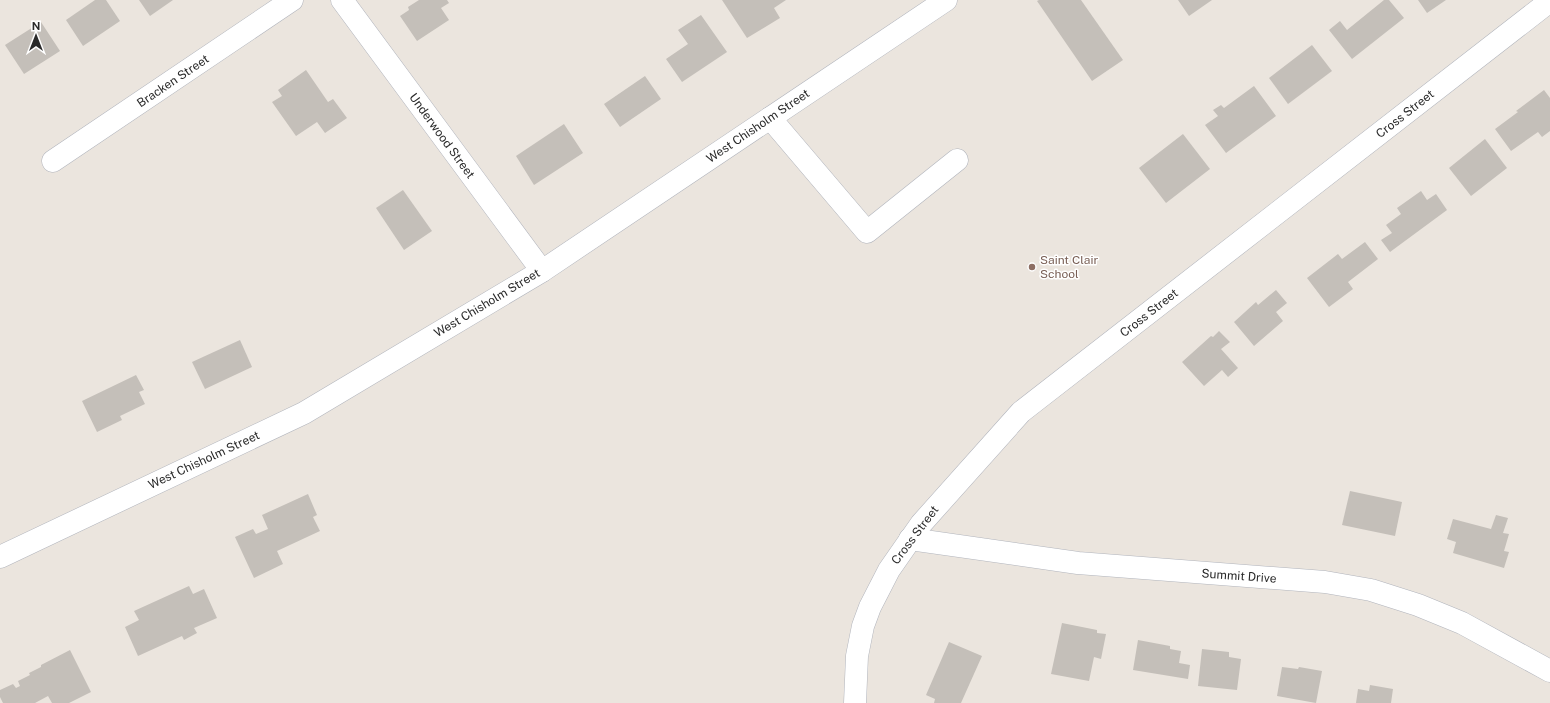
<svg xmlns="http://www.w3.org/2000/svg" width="1550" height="703" font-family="'Public Sans',sans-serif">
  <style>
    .building { fill: #c4bfb9 }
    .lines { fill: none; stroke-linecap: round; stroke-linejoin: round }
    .minor-casing { stroke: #b1b4bc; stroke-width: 23 }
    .minor { stroke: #fff; stroke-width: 22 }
    .education-dot { fill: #8d6e63; stroke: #fff; stroke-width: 1.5 }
    .labels { text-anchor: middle; stroke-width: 3; stroke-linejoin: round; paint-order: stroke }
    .street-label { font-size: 12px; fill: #2a2a2a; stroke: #fff }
    .education-label { font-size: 12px; fill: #785e54; stroke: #fff; text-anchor: start }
  </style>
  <rect width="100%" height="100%" fill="#ebe5de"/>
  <!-- building -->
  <g class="building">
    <polygon points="95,0 106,0 120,21 83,46 66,20"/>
    <polygon points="139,0 173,0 150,16"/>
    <polygon points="419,0 447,0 449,3 441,8 449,20 417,41 400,16 409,10 408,7"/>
    <polygon points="722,0 786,0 774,8 780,18 747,38"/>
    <polygon points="1039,0 1081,0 1123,60 1092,81 1037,1"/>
    <polygon points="1178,0 1212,0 1189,16"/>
    <polygon points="1384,0 1389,0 1404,18 1352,59 1329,30 1340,21 1347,30"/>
    <polygon points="1418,0 1446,0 1427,13"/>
    <polygon points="701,15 727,52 682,82 666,59 688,44 678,30"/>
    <polygon points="41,22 60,51 24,74 5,45"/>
    <polygon points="1312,45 1332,71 1288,104 1269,78"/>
    <polygon points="306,70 328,102 333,99 347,118 325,133 317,122 296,136 272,102 282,96 278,90"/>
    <polygon points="645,76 661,99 620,127 604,104"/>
    <polygon points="1254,86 1276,116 1226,153 1205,125 1218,116 1213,110 1221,105 1224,108"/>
    <polygon points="1544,90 1550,98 1550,131 1542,137 1538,132 1511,151 1495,129 1518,112 1516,111"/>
    <polygon points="564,124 583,153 534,185 516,156"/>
    <polygon points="1183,134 1210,169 1166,203 1139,168"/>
    <polygon points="1485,139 1507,168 1471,196 1449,168"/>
    <polygon points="403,190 432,231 404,250 376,208"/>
    <polygon points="1421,191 1427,200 1436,194 1447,210 1390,252 1381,240 1392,233 1386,225 1401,214 1397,208"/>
    <polygon points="1365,242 1378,259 1348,282 1353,289 1329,307 1307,278 1338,254 1342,259"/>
    <polygon points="1276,290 1287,303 1276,312 1283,321 1254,346 1234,322 1256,302 1258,305"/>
    <polygon points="1219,331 1230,342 1221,349 1238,368 1228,377 1222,370 1204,386 1182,362 1211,336 1213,337"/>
    <polygon points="240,340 252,367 205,389 192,362"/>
    <polygon points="136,375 144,390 139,392 145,404 120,416 122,420 97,432 82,401"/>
    <polygon points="1350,491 1402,502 1395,536 1342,525"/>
    <polygon points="308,494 317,515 313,517 320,531 277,551 283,564 254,578 235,537 253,529 256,534 268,529 262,515"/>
    <polygon points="1496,515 1508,518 1503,533 1509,534 1504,551 1509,552 1504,568 1453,553 1456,542 1447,539 1453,519 1491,529"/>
    <polygon points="189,586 193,594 204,589 217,618 194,628 197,633 184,640 182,636 138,656 125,627 139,620 134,611"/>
    <polygon points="1062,623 1097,630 1097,633 1106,634 1101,659 1094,657 1089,681 1051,674"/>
    <polygon points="1138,640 1170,646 1170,649 1181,651 1179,663 1190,665 1188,679 1133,670"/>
    <polygon points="949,642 982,656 961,703 934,703 935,699 926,695"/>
    <polygon points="1202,649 1229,652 1229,657 1241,659 1237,690 1198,686"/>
    <polygon points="70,650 91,692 69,703 52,703 48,696 35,703 3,703 0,697 0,690 13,684 16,688 20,686 18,681 30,675 29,673 41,667 41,665"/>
    <polygon points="1282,667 1298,669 1299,667 1322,671 1316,703 1277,696"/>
    <polygon points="1370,685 1393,689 1391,703 1356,703 1358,689 1369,691"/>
  </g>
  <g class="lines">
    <!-- minor casing -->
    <g class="minor-casing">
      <g id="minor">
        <polyline points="342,0 542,271"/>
        <polyline points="770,118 867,232 957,160"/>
        <polyline points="53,161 292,0"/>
        <polyline points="910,539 1078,563 1325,582 1371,590 1418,605 1462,623 1550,671"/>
        <polyline points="0,557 304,413 542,271 946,0"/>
        <polyline points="855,703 857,656 863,626 870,607 889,570 921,524 1021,412 1550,1"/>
      </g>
    </g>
    <!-- minor -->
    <use href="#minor" class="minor"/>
  </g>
  <!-- markers -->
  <circle class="education-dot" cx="1032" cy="267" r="4"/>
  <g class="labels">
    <!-- street labels -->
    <g class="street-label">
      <text transform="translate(173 81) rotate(-34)" y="4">Bracken Street</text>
      <text transform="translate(1405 114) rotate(-38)" y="4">Cross Street</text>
      <text transform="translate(758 126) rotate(-34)" y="4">West Chisholm Street</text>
      <text transform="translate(442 136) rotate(54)" y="4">Underwood Street</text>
      <text transform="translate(487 303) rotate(-31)" y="4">West Chisholm Street</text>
      <text transform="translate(1149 313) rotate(-38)" y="4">Cross Street</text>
      <text transform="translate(204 460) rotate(-25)" y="4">West Chisholm Street</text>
      <text transform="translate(915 535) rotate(-53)" y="4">Cross Street</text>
      <text transform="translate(1239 576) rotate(4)" y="4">Summit Drive</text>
    </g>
    <!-- education labels -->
    <g class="education-label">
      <text x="1040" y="264">Saint Clair<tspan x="1040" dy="14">School</tspan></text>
    </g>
  </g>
  <!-- north arrow -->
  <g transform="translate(36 36)" stroke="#ffffff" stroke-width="3" paint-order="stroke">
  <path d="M0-3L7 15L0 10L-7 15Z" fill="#2a2a2a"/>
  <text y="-6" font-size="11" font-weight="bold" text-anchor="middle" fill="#2a2a2a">N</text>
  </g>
</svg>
